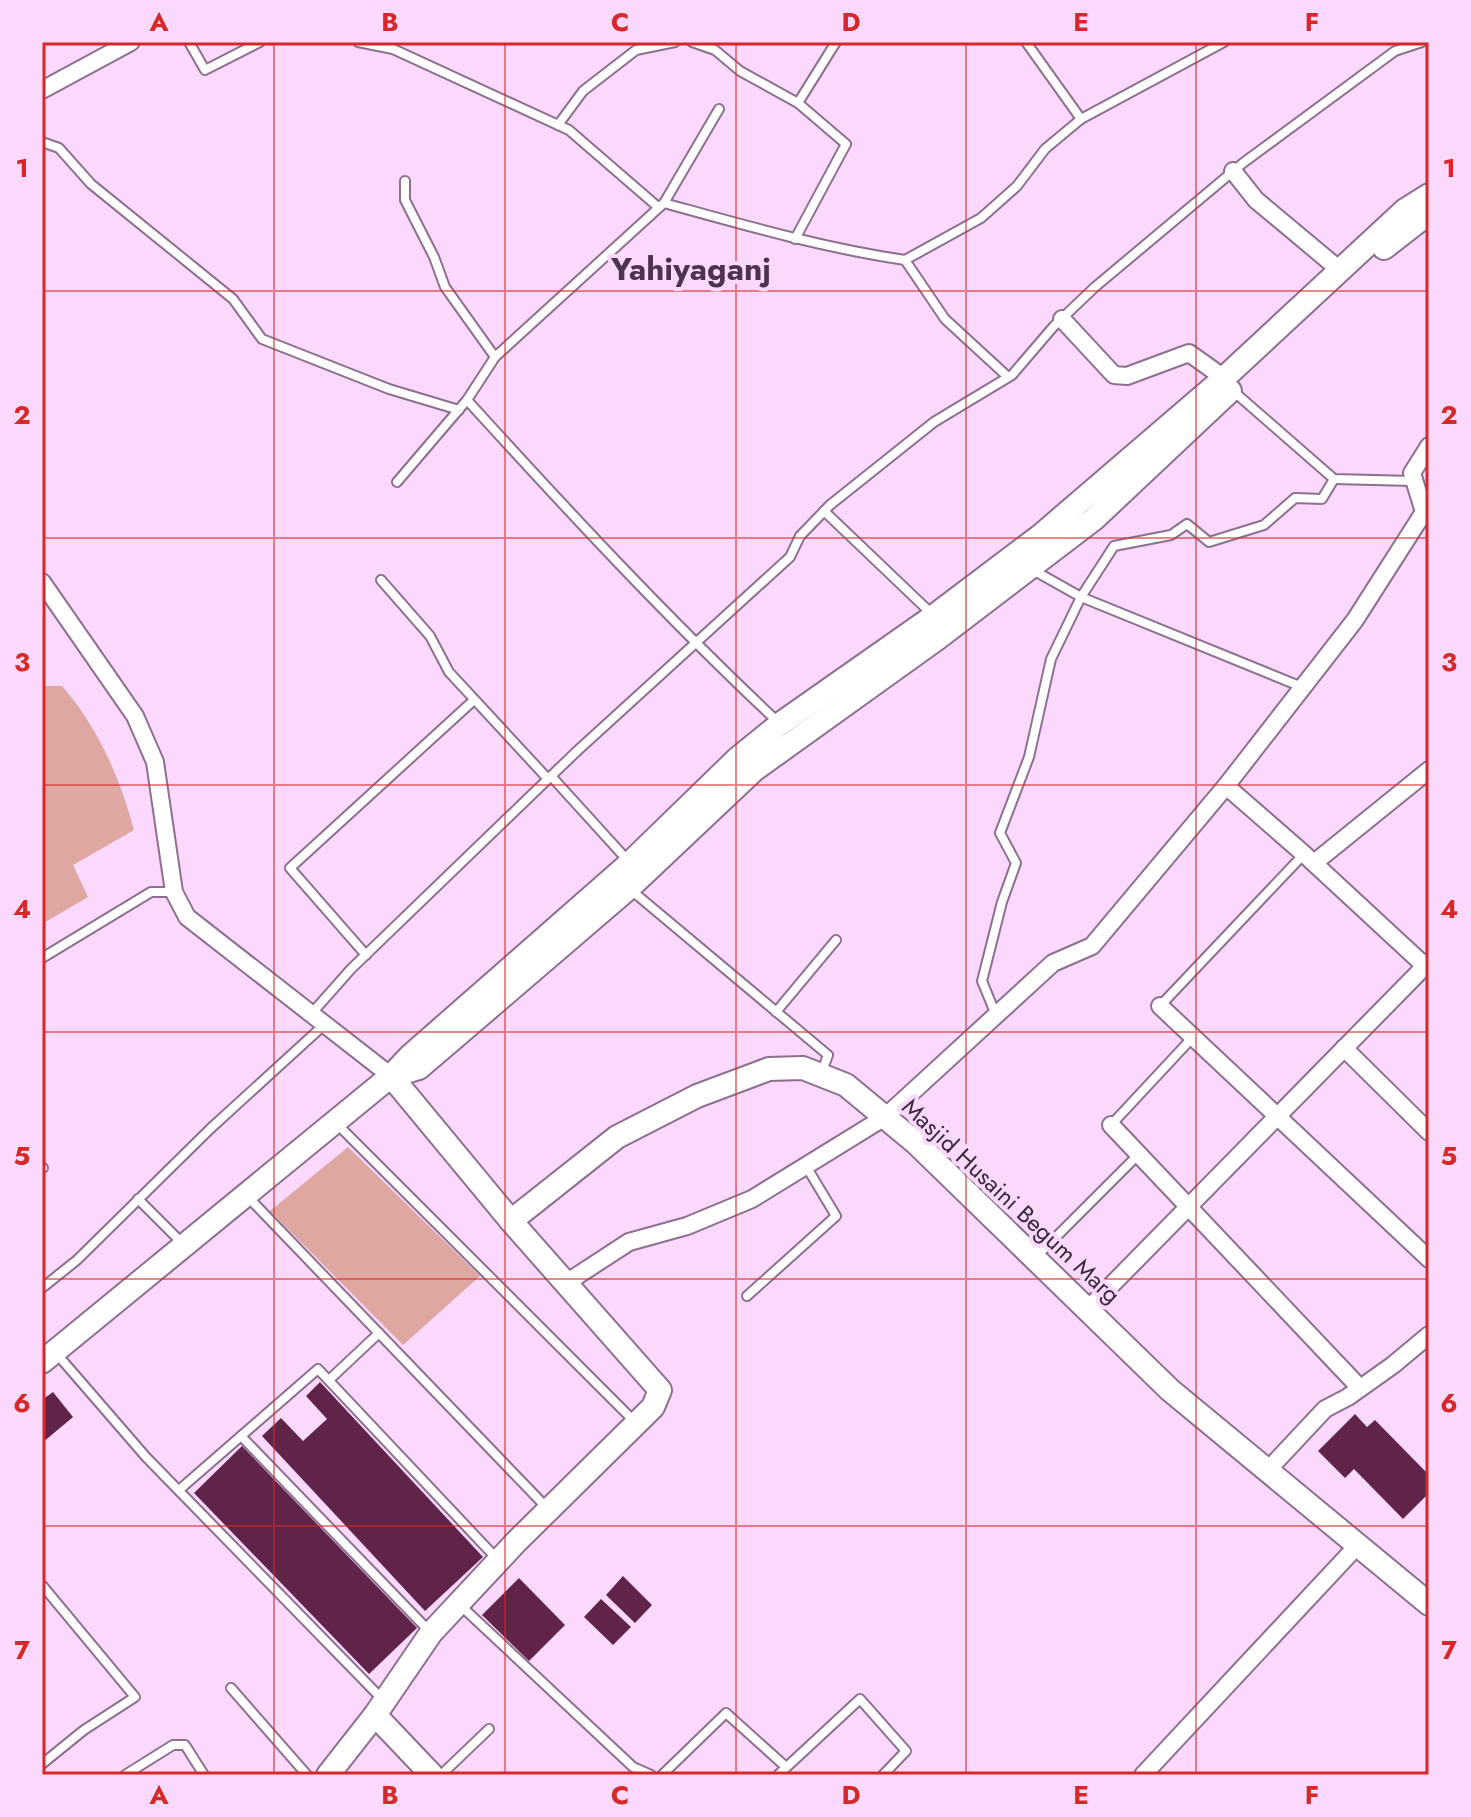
<svg xmlns="http://www.w3.org/2000/svg" width="1471" height="1817" font-family="Jost,sans-serif">
  <style>
    .green { fill: #dea7a2 }
    .building { fill: #602449 }
    .lines { fill: none; stroke-linecap: round; stroke-linejoin: round }
    .lane-casing { stroke: #8d6f8f; stroke-width: 12 }
    .street-casing { stroke: #8d6f8f; stroke-width: 20 }
    .secondary-casing { stroke: #8d6f8f; stroke-width: 26 }
    .lane { stroke: #fff; stroke-width: 8 }
    .street { stroke: #fff; stroke-width: 16 }
    .secondary { stroke: #fff; stroke-width: 22 }
    .grid { fill: none; stroke: #d62828; stroke-width: 2; stroke-opacity: 0.55 }
    .labels { text-anchor: middle; stroke-width: 8; stroke-linejoin: round; paint-order: stroke }
    .street-label { font-size: 24px; fill: #372a37; stroke: #fad9fc }
    .district-label { font-size: 32px; font-weight: bold; fill: #4e3350; stroke: #fad9fc }
    .neatline { fill: none; stroke: #d62828; stroke-width: 3 }
    .grid-label { font-size: 26px; text-anchor: middle; font-weight: bold; fill: #d62828 }
  </style>
  <rect width="100%" height="100%" fill="#fad9fc"/>
  <!-- green -->
  <g class="green">
    <path d="M42,686H62C98,727 120,778 134,830L73,865L88,897L42,924Z"/>
    <polygon points="348,1147 480,1276 403,1345 270,1211"/>
  </g>
  <!-- building -->
  <g class="building">
    <polygon points="320,1382 483,1557 425,1611 262,1436 281,1418 303,1441 327,1419 306,1396"/>
    <polygon points="53,1392 73,1417 42,1443 42,1400"/>
    <polygon points="1355,1414 1367,1427 1375,1420 1429,1475 1429,1493 1403,1519 1354,1469 1345,1478 1318,1451"/>
    <polygon points="242,1446 417,1628 369,1674 194,1493"/>
    <polygon points="623,1576 652,1605 635,1623 606,1595"/>
    <polygon points="519,1578 565,1625 529,1661 482,1615"/>
    <polygon points="601,1599 631,1627 613,1645 584,1617"/>
  </g>
  <g class="lines">
    <!-- lane casing -->
    <g class="lane-casing">
      <g id="lane">
        <polyline points="189,42 205,70 260,42"/>
        <polyline points="358,42 393,49 569,130 658,207"/>
        <polyline points="692,42 715,50 740,71 798,103 846,144 795,239"/>
        <polyline points="1026,42 1081,119"/>
        <polyline points="798,103 836,42"/>
        <polyline points="558,125 583,91 636,50 675,42"/>
        <polyline points="42,142 59,148 91,184 233,299 262,339 389,389 459,410"/>
        <polyline points="405,181 405,200 434,257 445,287 495,357"/>
        <path d="M664,203C744,225 823,248 905,260L945,319L1008,377"/>
        <polyline points="905,260 981,218 1017,186 1045,149 1081,119 1224,42"/>
        <polyline points="1232,390 1334,479 1413,481"/>
        <path d="M467,400C569,512 668,619 779,723"/>
        <polyline points="397,482 467,400 495,357 664,203 719,109"/>
        <polyline points="824,511 933,615"/>
        <polyline points="1033,570 1081,597 1302,687"/>
        <polyline points="381,580 430,636 449,672 548,779"/>
        <polyline points="551,776 630,863"/>
        <polyline points="631,890 828,1055 821,1074"/>
        <polyline points="366,955 290,868 474,700"/>
        <polyline points="42,958 151,892 174,892"/>
        <polyline points="1160,1006 1304,854"/>
        <polyline points="776,1012 836,940"/>
        <polyline points="312,1013 351,969 576,752 790,557 800,536 830,505 934,422 1012,375 1054,326 1095,287 1243,163 1395,51 1422,42"/>
        <polyline points="996,1015 982,981 1002,902 1016,863 1000,833 1029,757 1051,659 1081,597 1114,546 1171,535 1187,524 1209,542 1264,525 1295,498 1322,499 1334,479"/>
        <polyline points="337,1124 636,1423"/>
        <polyline points="1111,1125 1193,1037"/>
        <polyline points="42,1167 43,1168"/>
        <polyline points="247,1196 548,1509"/>
        <polyline points="138,1199 183,1244"/>
        <polyline points="1035,1258 1139,1154"/>
        <polyline points="42,1288 77,1260 210,1129 325,1024"/>
        <polyline points="747,1296 836,1216 806,1166"/>
        <polyline points="56,1353 146,1457 384,1701"/>
        <polyline points="329,1380 379,1333"/>
        <polyline points="241,1436 431,1633"/>
        <polyline points="179,1490 318,1369 498,1560"/>
        <polyline points="42,1585 135,1697 84,1730 42,1764"/>
        <polyline points="460,1605 633,1767 651,1775"/>
        <polyline points="231,1688 307,1775"/>
        <polyline points="125,1775 173,1745 185,1745 204,1775"/>
        <polyline points="441,1775 489,1729"/>
        <polyline points="662,1775 726,1713 786,1767"/>
        <polyline points="778,1775 860,1699 906,1751 883,1775"/>
      </g>
    </g>
    <!-- street casing -->
    <g class="street-casing">
      <g id="street">
        <polyline points="42,90 131,42"/>
        <polyline points="1233,171 1256,200 1341,271"/>
        <polyline points="1062,319 1114,375 1127,376 1189,353 1224,378"/>
        <polyline points="42,582 135,716 155,762 174,892 187,917 391,1076"/>
        <polyline points="1226,786 1304,854 1425,966"/>
        <polyline points="1314,863 1429,770"/>
        <polyline points="1160,1006 1429,1259"/>
        <polyline points="1344,1048 1429,1132"/>
        <polyline points="1111,1125 1360,1388"/>
        <polyline points="566,1283 629,1242 687,1226 752,1199 885,1117 1053,963 1092,946 1226,786 1355,620 1424,512 1412,473 1429,446"/>
        <polyline points="1088,1309 1429,962"/>
        <polyline points="1267,1471 1325,1409 1348,1397 1393,1365 1429,1335"/>
        <polyline points="1143,1775 1357,1546"/>
      </g>
    </g>
    <!-- secondary casing -->
    <g class="secondary-casing">
      <g id="secondary">
        <polyline points="1384,248 1429,213"/>
        <polyline points="392,1076 419,1068 629,888 754,770 938,638 1094,519 1230,391"/>
        <polyline points="511,1221 617,1137 697,1096 769,1069 803,1068 846,1085 916,1143 1170,1390 1429,1604"/>
        <polyline points="42,1362 391,1076 410,1056 630,863 738,758 780,724 934,616 1040,536 1224,378 1405,210 1429,195"/>
        <polyline points="375,1715 432,1775"/>
        <polyline points="328,1775 375,1715 431,1633 516,1542 653,1407 660,1390 511,1221 391,1076"/>
      </g>
    </g>
    <!-- lane -->
    <use href="#lane" class="lane"/>
    <!-- street -->
    <use href="#street" class="street"/>
    <!-- secondary -->
    <use href="#secondary" class="secondary"/>
  </g>
  <!-- grid -->
  <path class="grid" d="M274,42V1775M505,42V1775M736,42V1775M966,42V1775M1196,42V1775M42,291H1429M42,538H1429M42,785H1429M42,1032H1429M42,1279H1429M42,1526H1429"/>
  <g class="labels">
    <!-- street labels -->
    <g class="street-label">
      <text transform="translate(1011 1201) rotate(43)" y="8">Masjid Husaini Begum Marg</text>
    </g>
    <!-- district labels -->
    <g class="district-label">
      <text x="691" y="280">Yahiyaganj</text>
    </g>
  </g>
  <!-- border -->
  <rect width="1471" height="1817" fill="none" stroke="#fad9fc" stroke-width="88"/>
  <rect x="44" y="44" width="1383" height="1729" class="neatline"/>
  <g class="grid-label">
    <text x="159" y="31">A</text>
    <text x="390" y="31">B</text>
    <text x="620" y="31">C</text>
    <text x="851" y="31">D</text>
    <text x="1081" y="31">E</text>
    <text x="1312" y="31">F</text>
    <text x="22" y="177">1</text>
    <text x="1449" y="177">1</text>
    <text x="22" y="424">2</text>
    <text x="1449" y="424">2</text>
    <text x="22" y="671">3</text>
    <text x="1449" y="671">3</text>
    <text x="22" y="918">4</text>
    <text x="1449" y="918">4</text>
    <text x="22" y="1165">5</text>
    <text x="1449" y="1165">5</text>
    <text x="22" y="1412">6</text>
    <text x="1449" y="1412">6</text>
    <text x="22" y="1659">7</text>
    <text x="1449" y="1659">7</text>
    <text x="159" y="1804">A</text>
    <text x="390" y="1804">B</text>
    <text x="620" y="1804">C</text>
    <text x="851" y="1804">D</text>
    <text x="1081" y="1804">E</text>
    <text x="1312" y="1804">F</text>
  </g>
</svg>
